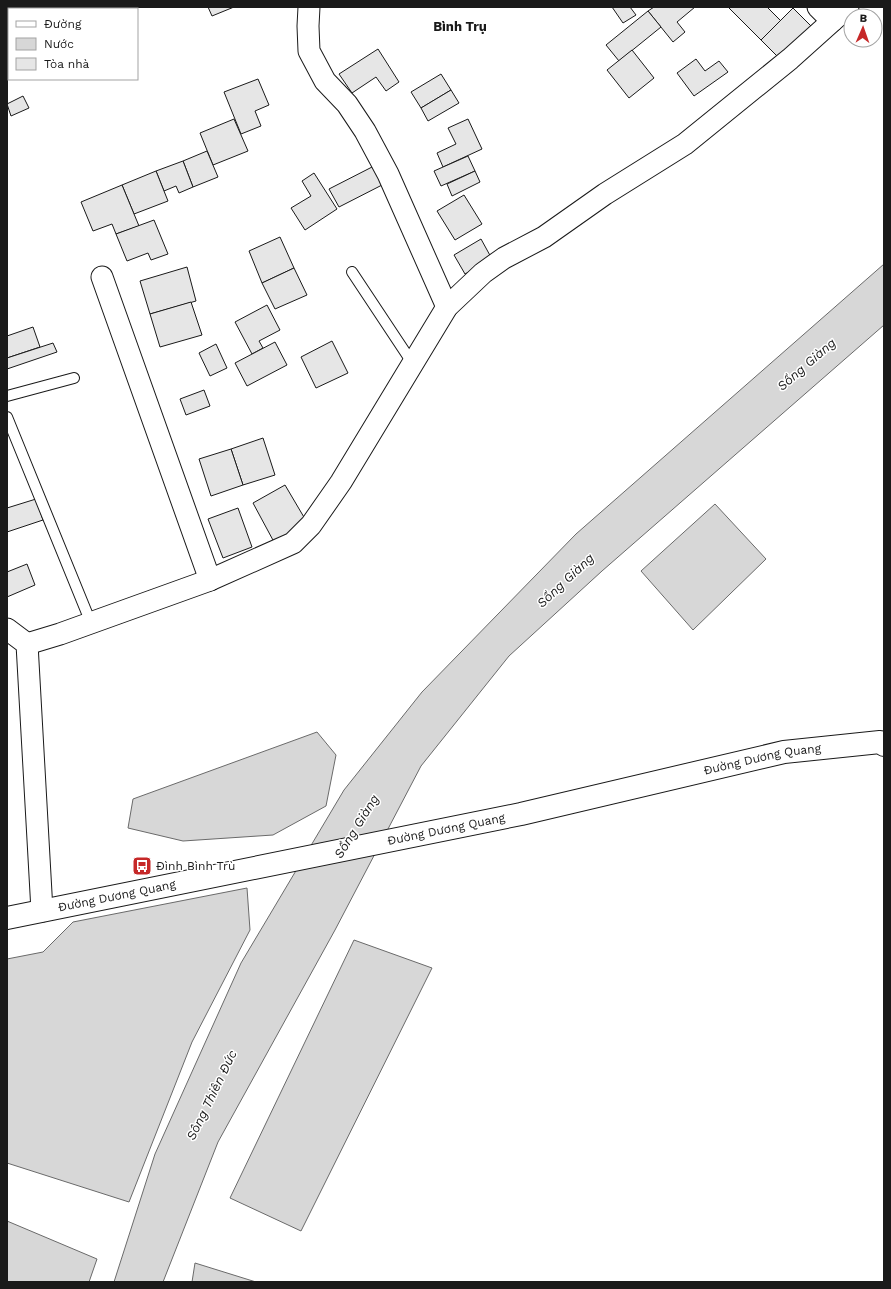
<svg xmlns="http://www.w3.org/2000/svg" width="891" height="1289" font-family="'Work Sans',sans-serif">
  <style>
    .water { fill: #d7d7d7; stroke: #6a6a6a }
    .building { fill: #e6e6e6; stroke: #1a1a1a }
    .lines { fill: none; stroke-linecap: round; stroke-linejoin: round }
    .service-casing { stroke: #1a1a1a; stroke-width: 12 }
    .minor-casing { stroke: #1a1a1a; stroke-width: 23 }
    .tertiary-casing { stroke: #1a1a1a; stroke-width: 24 }
    .service { stroke: #fff; stroke-width: 10 }
    .minor { stroke: #fff; stroke-width: 21 }
    .tertiary { stroke: #fff; stroke-width: 22 }
    .labels { text-anchor: middle; stroke-width: 3; stroke-linejoin: round; paint-order: stroke }
    .street-label { font-size: 12px; fill: #1a1a1a; stroke: #fff }
    .poi-label { font-size: 12px; fill: #1a1a1a; stroke: #fff; text-anchor: start }
    .neighbourhood-label { font-size: 13px; font-weight: bold; fill: #1a1a1a; stroke: #fff }
    .water-label { font-size: 13px; font-style: italic; fill: #1a1a1a; stroke: #fff }
  </style>
  <rect width="100%" height="100%" fill="#fff"/>
  <!-- water -->
  <g class="water">
    <polygon points="884,264 884,325 602,571 509,656 421,766 335,930 218,1142 163,1282 114,1282 155,1154 241,963 344,790 422,692 576,534"/>
    <polygon points="715,504 766,559 693,630 641,571"/>
    <polygon points="317,732 336,755 326,806 273,835 183,841 128,828 133,799"/>
    <polygon points="247,888 250,930 192,1042 129,1202 7,1163 7,959 43,952 73,922"/>
    <polygon points="354,940 432,968 301,1231 230,1198"/>
    <polygon points="7,1221 97,1259 89,1282 7,1282"/>
    <polygon points="195,1263 256,1282 192,1282"/>
  </g>
  <!-- building -->
  <g class="building">
    <polygon points="208,7 234,7 212,16"/>
    <polygon points="612,7 630,7 636,15 623,23"/>
    <polygon points="654,7 695,7 677,22 685,32 673,42 648,11"/>
    <polygon points="728,7 767,7 781,21 761,40"/>
    <polygon points="793,8 814,29 782,61 761,40"/>
    <polygon points="648,11 661,27 619,61 606,45"/>
    <polygon points="378,49 399,82 386,91 376,77 352,93 339,74"/>
    <polygon points="632,50 654,78 629,98 607,70"/>
    <polygon points="696,59 705,71 719,61 728,72 694,96 677,73"/>
    <polygon points="441,74 451,90 421,108 411,92"/>
    <polygon points="258,79 269,105 255,111 261,126 241,134 224,92"/>
    <polygon points="451,90 459,103 428,121 421,108"/>
    <polygon points="23,96 29,108 11,116 7,104"/>
    <polygon points="234,119 248,151 213,165 200,133"/>
    <polygon points="468,119 482,149 443,167 437,153 456,144 448,128"/>
    <polygon points="207,151 218,177 193,187 183,161"/>
    <polygon points="468,156 475,171 441,186 434,171"/>
    <polygon points="183,161 193,187 179,193 176,186 164,191 156,171"/>
    <polygon points="374,166 384,184 339,207 329,189"/>
    <polygon points="156,171 168,201 134,214 122,185"/>
    <polygon points="475,171 480,182 452,196 447,184"/>
    <polygon points="314,173 337,209 305,230 291,208 311,196 302,181"/>
    <polygon points="122,185 139,226 116,234 112,224 93,231 81,202"/>
    <polygon points="464,195 482,224 455,240 437,211"/>
    <polygon points="154,220 168,254 151,260 148,253 127,261 116,234"/>
    <polygon points="280,237 294,268 262,283 249,251"/>
    <polygon points="481,239 492,259 465,274 454,255"/>
    <polygon points="187,267 196,301 150,314 140,281"/>
    <polygon points="294,268 307,295 275,309 262,283"/>
    <polygon points="191,302 202,335 160,347 150,314"/>
    <polygon points="267,305 280,330 259,341 263,348 252,354 235,322"/>
    <polygon points="33,327 40,347 7,358 7,336"/>
    <polygon points="332,341 348,373 316,388 301,357"/>
    <polygon points="275,342 287,365 247,386 235,363"/>
    <polygon points="53,343 57,352 7,369 7,358"/>
    <polygon points="216,344 227,368 210,376 199,353"/>
    <polygon points="204,390 210,406 186,415 180,399"/>
    <polygon points="263,438 275,475 243,485 231,449"/>
    <polygon points="231,449 243,485 211,496 199,459"/>
    <polygon points="285,485 308,524 274,542 253,503"/>
    <polygon points="36,499 43,520 7,532 7,508"/>
    <polygon points="238,508 252,547 223,558 208,519"/>
    <polygon points="27,564 35,585 7,597 7,572"/>
  </g>
  <g class="lines">
    <!-- service casing -->
    <g class="service-casing">
      <g id="service">
        <polyline points="352,272 413,364"/>
        <polyline points="7,396 74,378"/>
        <polyline points="7,417 91,623"/>
      </g>
    </g>
    <!-- minor casing -->
    <g class="minor-casing">
      <g id="minor">
        <polyline points="309,7 308,26 309,51 325,81 347,104 365,131 388,174 447,307"/>
        <polyline points="818,7 832,21"/>
        <polyline points="102,277 210,580"/>
        <polyline points="7,629 27,644 42,911"/>
        <polyline points="27,644 60,634 210,580 293,543 311,525 341,482 447,307 483,273 504,258 544,237 605,194 685,144 790,59 848,7"/>
      </g>
    </g>
    <!-- tertiary casing -->
    <g class="tertiary-casing">
      <g id="tertiary">
        <path id="s1" d="M7,918L521,814L784,752L880,742L884,745"/>
      </g>
    </g>
    <!-- service -->
    <use href="#service" class="service"/>
    <!-- minor -->
    <use href="#minor" class="minor"/>
    <!-- tertiary -->
    <use href="#tertiary" class="tertiary"/>
  </g>
  <!-- icons -->
  <defs>
    <g id="bus-square" transform="scale(1)"><rect x="-9" y="-9" width="18" height="18" rx="4" fill="#c62828" stroke="#fff"/><path d="M-5-6H5V4H4V6H2V4H-2V6H-4V4H-5ZM-3.5-4V0h7V-4ZM-3.5 1.2v1.5H-2V1.2ZM2 1.2v1.5H3.5V1.2Z" fill="#fff"/></g>
  </defs>
  <g fill-rule="evenodd">
    <use href="#bus-square" x="142" y="866"/>
  </g>
  <g class="labels">
    <!-- street labels -->
    <g class="street-label">
      <text dy="4" stroke="none"><textPath href="#s1" startOffset="772">Đường Dương Quang</textPath></text>
      <text dy="4" stroke="none"><textPath href="#s1" startOffset="448">Đường Dương Quang</textPath></text>
      <text dy="4" stroke="none"><textPath href="#s1" startOffset="112">Đường Dương Quang</textPath></text>
    </g>
    <!-- poi labels -->
    <g class="poi-label">
      <text x="156" y="870">Đình Bình Trù</text>
    </g>
    <!-- neighbourhood labels -->
    <g class="neighbourhood-label">
      <text x="460" y="31">Bình Trụ</text>
    </g>
    <!-- water labels -->
    <g class="water-label">
      <text transform="translate(806 364) rotate(-41)" y="5">Sồng Giàng</text>
      <text transform="translate(565 580) rotate(-43)" y="5">Sồng Giàng</text>
      <text transform="translate(356 826) rotate(-58)" y="5">Sồng Giàng</text>
      <text transform="translate(211 1095) rotate(-64)" y="5">Sông Thiên Đức</text>
    </g>
  </g>
  <!-- border -->
  <rect width="891" height="1289" fill="none" stroke="#1a1a1a" stroke-width="16"/>
  <!-- legend -->
  <rect x="8" y="8" width="130" height="72" fill="#ffffff" stroke="#a3a3a3"/>
  <rect x="16" y="21" width="20" height="6" fill="#ffffff" stroke="#a3a3a3"/>
  <text x="44" y="28" font-size="12" fill="#1a1a1a">Đường</text>
  <rect x="16" y="38" width="20" height="12" fill="#d7d7d7" stroke="#a3a3a3"/>
  <text x="44" y="48" font-size="12" fill="#1a1a1a">Nước</text>
  <rect x="16" y="58" width="20" height="12" fill="#e6e6e6" stroke="#a3a3a3"/>
  <text x="44" y="68" font-size="12" fill="#1a1a1a">Tòa nhà</text>
  <!-- north arrow -->
  <g transform="translate(863 28) rotate(2)"><circle r="19" fill="#ffffff" stroke="#a3a3a3"/>
  <path d="M0-3L7 15L0 10L-7 15Z" fill="#c62828"/>
  <text y="-6" font-size="11" font-weight="bold" text-anchor="middle" fill="#1a1a1a">B</text>
  </g>
</svg>
